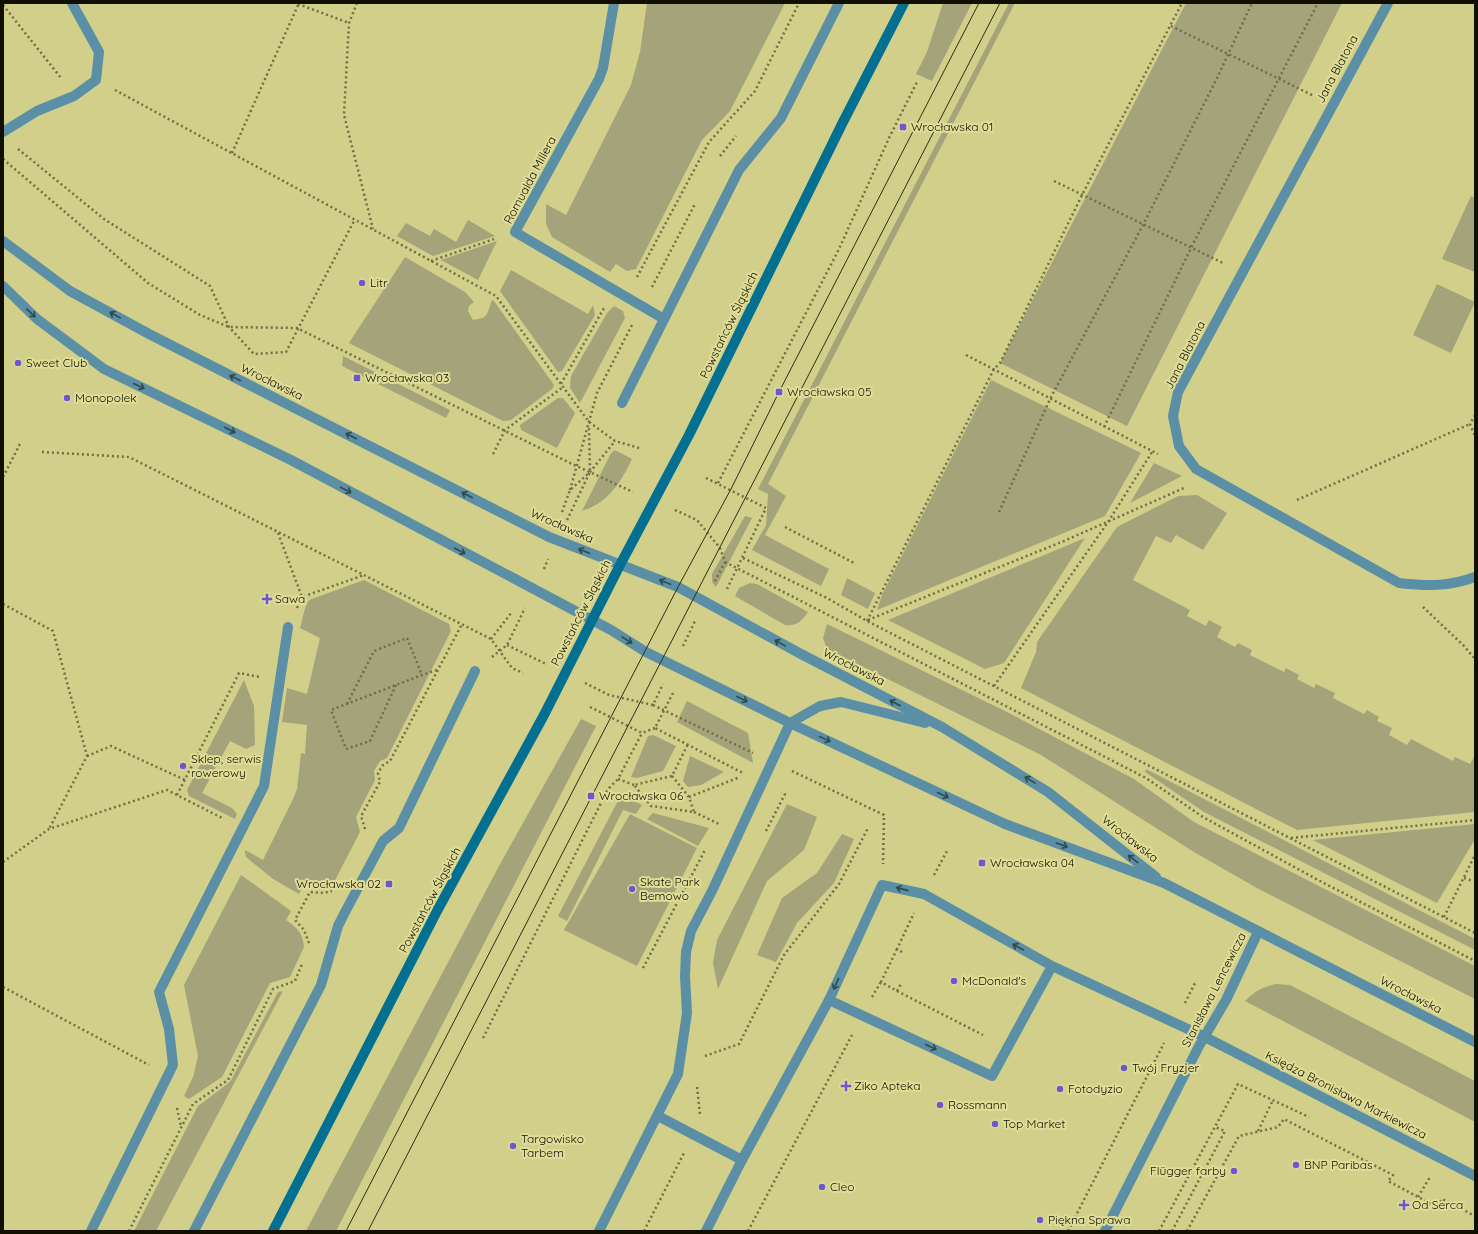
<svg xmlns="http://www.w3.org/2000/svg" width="1478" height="1234" font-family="Quicksand,sans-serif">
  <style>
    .green { fill: #a4a37a }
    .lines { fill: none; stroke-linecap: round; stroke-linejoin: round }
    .path { stroke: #706e44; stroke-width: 2.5; stroke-dasharray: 2 3; stroke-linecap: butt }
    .service { stroke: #5b8fa5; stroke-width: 10 }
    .minor { stroke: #5b8fa5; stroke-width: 10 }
    .tertiary { stroke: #5b8fa5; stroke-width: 10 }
    .secondary { stroke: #037091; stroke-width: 10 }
    .tram { stroke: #302d16; stroke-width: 1 }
    .oneway { stroke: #32494a }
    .poi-dot { fill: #6c57d1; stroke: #dfdd97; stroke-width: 1.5 }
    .labels { text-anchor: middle; stroke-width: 4; stroke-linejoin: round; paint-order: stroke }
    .street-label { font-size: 12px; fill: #110f00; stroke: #dfdd97 }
    .poi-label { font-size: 12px; fill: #110f00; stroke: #dfdd97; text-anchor: start }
  </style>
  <rect width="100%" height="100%" fill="#d2cf8a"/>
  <!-- green -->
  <g class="green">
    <polygon points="647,3 785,3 730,111 702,140 636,269 627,271 616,264 610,272 552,237 546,224 546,204 566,215 631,85 640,52"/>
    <polygon points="943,3 972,3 932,81 916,74 927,52"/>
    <polygon points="1009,3 1015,3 768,484 786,496 765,535 829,569 821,586 752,550 766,525 768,494 758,489"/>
    <polygon points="1186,3 1342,3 1127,426 1000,363"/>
    <polygon points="1471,196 1475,198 1475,272 1442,259"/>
    <polygon points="468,220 495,236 433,256 397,236 406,223 430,236 434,229 456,242"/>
    <polygon points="497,241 478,280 441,260"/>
    <polygon points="405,257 465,292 474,302 469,306 468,311 473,320 483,318 487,314 492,300 494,301 554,385 552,389 511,420 503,421 349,343"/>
    <polygon points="511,270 588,314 593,305 595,315 562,371 558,372 500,291"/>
    <polygon points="1437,284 1475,302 1451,353 1413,335"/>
    <polygon points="614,306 623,311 625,318 580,403 570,388 571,376 607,313"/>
    <polygon points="343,356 450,410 446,418 342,366"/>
    <polygon points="991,380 1141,453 1105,516 877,610 882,595"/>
    <polygon points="558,398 563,398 575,413 557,448 521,430 520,425"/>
    <path d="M615,450L632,459C621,482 608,503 582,511L611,453Z"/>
    <polygon points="1154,463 1182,476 1130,503"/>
    <polygon points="1197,495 1227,513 1203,550 1176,535 1171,543 1156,536 1133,580 1190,610 1187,616 1206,626 1209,620 1222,627 1217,637 1235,647 1238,643 1252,650 1250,655 1284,672 1286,668 1299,675 1297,679 1314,688 1316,684 1335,693 1333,698 1364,714 1367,710 1379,717 1377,721 1392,728 1389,735 1407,745 1411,739 1453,761 1455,757 1470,764 1475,755 1475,812 1297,830 1021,688 1036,652 1037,642 1117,527 1178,496"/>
    <polygon points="745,516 752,518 716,587 712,582 712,574"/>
    <polygon points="1085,538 1004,663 985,669 888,620"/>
    <polygon points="847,578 875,593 868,609 841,595"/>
    <path d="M364,580L449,624L451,631L387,758L380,761L374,771L375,780L356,817L360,832L332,886C322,891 314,887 304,884L299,894L273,879L246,857L245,853V850L263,860L293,799L297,789L301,753L305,754L307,725L282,722L287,688L307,694L320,638L300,628L305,608L309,600Z"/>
    <path d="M750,583L757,584L808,612C801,622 797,626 785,625L735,596L739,588Z"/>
    <polygon points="827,624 1007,712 1134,779 1194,822 1475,966 1475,999 1255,887 1194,852 1041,755 827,649 823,638"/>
    <polygon points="244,680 254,706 255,745 246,749 230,741 202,793 232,808 237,814 235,819 189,796 187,790"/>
    <polygon points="687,701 748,733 753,763 677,722"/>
    <polygon points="581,719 596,726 594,730 336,1231 306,1231 499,866"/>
    <polygon points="653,735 676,746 663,771 637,778 631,777 648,736"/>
    <polygon points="690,756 724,772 701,785 688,787 683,781"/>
    <polygon points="1146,769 1475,939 1475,950 1204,812 1145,772"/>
    <polygon points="621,795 642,805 636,814 623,810 567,921 558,916"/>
    <polygon points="787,804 817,817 804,850 767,881 718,989 713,963 717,940"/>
    <polygon points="653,813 709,828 698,846 647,819"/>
    <polygon points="630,814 697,848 637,966 564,930"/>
    <polygon points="1475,824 1475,839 1437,903 1313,840"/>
    <polygon points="842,834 854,839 834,883 797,923 776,962 757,955 782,898 817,873"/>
    <path d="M241,875L291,911L286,920C297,927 303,934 304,947L290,977L270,983L222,1077L189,1099L184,1096L193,1077L198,1056L184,985Z"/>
    <path d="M1276,984L1290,985L1475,1081V1122L1245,1001C1255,991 1262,987 1276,984Z"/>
    <polygon points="283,991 156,1231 134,1231 198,1106 230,1082 278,992"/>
  </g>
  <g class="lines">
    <!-- path -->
    <g class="path">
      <polyline points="357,3 349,23 344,115 373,229"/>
      <polyline points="298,4 349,23"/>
      <polyline points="3,5 61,78"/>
      <polyline points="1171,26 1314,96"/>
      <polyline points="115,90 496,296 589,422 615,441 639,448"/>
      <polyline points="18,149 104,219 210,286 229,327 254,354 286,352 355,219"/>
      <polyline points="232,153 299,3"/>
      <polyline points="720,156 736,136"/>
      <polyline points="3,159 148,283 200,315 229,327 297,328 570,463 633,492"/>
      <polyline points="1054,181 1223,263"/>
      <polyline points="431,261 494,239"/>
      <polyline points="637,277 709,142 755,91 799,3"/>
      <polyline points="652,287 695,204"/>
      <polyline points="966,355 1158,454"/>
      <polyline points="561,384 604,308"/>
      <polyline points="1475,415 1470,424 1475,436"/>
      <polyline points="1104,427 1191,248 1318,3"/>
      <polyline points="42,452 129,457 491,639 512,668 523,673"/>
      <polyline points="493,454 505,430 563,387"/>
      <polyline points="3,477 21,442"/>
      <polyline points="706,478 766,508 727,589"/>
      <polyline points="718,483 839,249 889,138 917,82"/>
      <polyline points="570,490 597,393 632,325"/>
      <polyline points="1297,500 1470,424"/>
      <polyline points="675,510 697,520 720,548 725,562 714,583"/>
      <polyline points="562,512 570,490 590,472 615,441"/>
      <polyline points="999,512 1050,399 1143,225 1218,76 1252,3"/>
      <polyline points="567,520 590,472 589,427"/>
      <polyline points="785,527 856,564"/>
      <polyline points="278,533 302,597 364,575"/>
      <polyline points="743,558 827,598 867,621 1475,933"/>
      <polyline points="725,562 1146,778 1203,817 1318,880 1475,961"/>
      <polyline points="544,569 548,559"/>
      <polyline points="3,604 53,631 87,756 49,829"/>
      <polyline points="1423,607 1464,646 1475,659"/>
      <polyline points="297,608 302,597"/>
      <polyline points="868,620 1064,541 1184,488"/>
      <polyline points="867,621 994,369 1000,363 1082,195 1182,3"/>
      <polyline points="491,639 512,612"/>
      <polyline points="507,645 546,664"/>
      <polyline points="683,646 695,621"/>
      <polyline points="492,657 507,645 525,608"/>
      <polyline points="585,683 609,695 653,705 663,684"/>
      <polyline points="396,685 370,741 346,749 331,710 422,675 437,670"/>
      <polyline points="994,686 1108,522 1152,452"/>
      <polyline points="673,693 655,728 743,773"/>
      <polyline points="347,704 374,651 407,638 422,675"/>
      <polyline points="653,705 753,753"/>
      <polyline points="590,707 642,733 655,728"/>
      <polyline points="87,756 111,746 185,780"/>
      <polyline points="792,771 884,815 883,864"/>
      <polyline points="672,776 689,797 694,812 651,806 634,785 672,776 688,744"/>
      <polyline points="634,785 618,779 642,733"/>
      <polyline points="177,795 239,673 260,677"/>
      <polyline points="689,797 740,777"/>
      <polyline points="694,812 719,824"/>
      <polyline points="365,829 361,816 380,782 378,773 383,765 390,761 462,624"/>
      <polyline points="766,831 785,794 782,792"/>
      <polyline points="1291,838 1475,820"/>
      <polyline points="3,862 49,829 167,790 224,819"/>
      <polyline points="934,875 947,851"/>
      <polyline points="1464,878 1473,881"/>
      <polyline points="1444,917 1475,855"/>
      <polyline points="309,943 304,930 295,920 310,892 323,893 332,891"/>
      <polyline points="897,949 881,982 897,991 901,984"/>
      <polyline points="902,952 897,949 914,913"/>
      <polyline points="643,968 705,850"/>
      <polyline points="3,987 149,1065"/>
      <polyline points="897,991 983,1035"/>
      <polyline points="872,997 881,982"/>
      <polyline points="1185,1003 1195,983"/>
      <polyline points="483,1038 608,789 618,779"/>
      <polyline points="705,1056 739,1044 784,955 839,884 868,828"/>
      <polyline points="697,1087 700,1114"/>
      <polyline points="177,1108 181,1127"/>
      <polyline points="1258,1131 1273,1100"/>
      <polyline points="1418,1197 1430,1177"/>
      <polyline points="129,1231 193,1104 228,1080 273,989 295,981 302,964"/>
      <polyline points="644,1231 684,1153"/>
      <polyline points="748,1231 852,1035"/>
      <polyline points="1068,1231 1164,1043"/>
      <polyline points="1159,1231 1238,1084 1309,1117"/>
      <polyline points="1172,1231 1225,1131 1215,1127"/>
      <polyline points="1187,1231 1239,1136 1278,1127 1284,1119 1393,1175 1388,1181 1437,1207 1442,1199 1475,1216"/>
    </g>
    <!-- service -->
    <g class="service">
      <polyline points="622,403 739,170 781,118 839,3"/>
      <polyline points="1052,966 992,1076 829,1000 882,885 924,894 1052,966 1205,1037"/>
      <polyline points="658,1116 742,1160"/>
      <polyline points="91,1231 173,1065 169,1029 159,992 264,786 288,627"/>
      <polyline points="194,1231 321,985 338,926 344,914 383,841 399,828 475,671"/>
      <polyline points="706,1231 742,1160 829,1000"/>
    </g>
    <!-- minor -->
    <g class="minor">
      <polyline points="614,3 603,68 599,79 515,232 664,319"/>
      <path d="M1388,3L1178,392L1173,416L1179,446L1196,469L1399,583C1427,586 1448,587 1475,577"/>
      <polyline points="3,132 37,111 74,96 96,80 99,52 72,3"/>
      <polyline points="1205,1037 1475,1176"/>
      <polyline points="599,1231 678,1074 687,1013 685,976 686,952 691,931 712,891 790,723"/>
      <polyline points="1105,1231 1199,1046 1226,1000 1258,932"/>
    </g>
    <!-- tertiary -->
    <g class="tertiary">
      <polyline points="3,241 70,291 149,334 549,537 678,587 801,654 942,727 1048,792 1156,877"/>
      <polyline points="3,286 37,319 104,369 291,460 611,630 646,652 790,723 1005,824 1164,883 1475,1042"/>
      <polyline points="790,723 820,706 841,702 925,723"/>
    </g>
    <!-- secondary -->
    <polyline class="secondary" points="273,1231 437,911 544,715 620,565 689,435 842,124 904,3"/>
    <!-- tram -->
    <g class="tram">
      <polyline points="346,1231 678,587 731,489 779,392 979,3"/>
      <polyline points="368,1231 1000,3"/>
    </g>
  </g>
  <!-- one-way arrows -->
  <defs><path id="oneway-shaft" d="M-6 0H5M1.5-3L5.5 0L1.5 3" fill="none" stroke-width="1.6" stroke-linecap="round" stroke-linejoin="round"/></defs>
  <g class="oneway">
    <use href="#oneway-shaft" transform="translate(31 313) rotate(44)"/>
    <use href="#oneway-shaft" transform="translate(115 315) rotate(-151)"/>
    <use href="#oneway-shaft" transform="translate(235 378) rotate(-154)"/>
    <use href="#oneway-shaft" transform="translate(139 386) rotate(25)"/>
    <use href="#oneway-shaft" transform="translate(230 430) rotate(27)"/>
    <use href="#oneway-shaft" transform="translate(351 436) rotate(-153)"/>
    <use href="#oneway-shaft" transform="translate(346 490) rotate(28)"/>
    <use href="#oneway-shaft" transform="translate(467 495) rotate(-153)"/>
    <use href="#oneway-shaft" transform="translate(460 551) rotate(28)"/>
    <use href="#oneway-shaft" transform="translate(584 551) rotate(-159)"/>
    <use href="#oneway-shaft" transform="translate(665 582) rotate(-159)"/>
    <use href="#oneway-shaft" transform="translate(627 640) rotate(32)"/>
    <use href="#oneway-shaft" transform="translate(780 643) rotate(-151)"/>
    <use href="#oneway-shaft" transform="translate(742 699) rotate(26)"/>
    <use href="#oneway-shaft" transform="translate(895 703) rotate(-153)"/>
    <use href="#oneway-shaft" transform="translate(825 739) rotate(25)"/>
    <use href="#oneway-shaft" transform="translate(1030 780) rotate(-149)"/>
    <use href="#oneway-shaft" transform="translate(943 795) rotate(25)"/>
    <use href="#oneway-shaft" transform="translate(1062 845) rotate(20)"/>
    <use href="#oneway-shaft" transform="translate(1133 859) rotate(-142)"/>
    <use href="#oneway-shaft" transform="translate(902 889) rotate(-167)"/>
    <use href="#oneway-shaft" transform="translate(1018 947) rotate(-151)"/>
    <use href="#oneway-shaft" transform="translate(836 984) rotate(115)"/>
    <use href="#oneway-shaft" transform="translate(931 1047) rotate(25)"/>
  </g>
  <!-- markers -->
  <g class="poi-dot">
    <rect x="899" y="123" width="8" height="8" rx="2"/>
    <circle cx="362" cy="283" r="4"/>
    <circle cx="18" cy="363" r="4"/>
    <rect x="353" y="374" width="8" height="8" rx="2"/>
    <rect x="775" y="388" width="8" height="8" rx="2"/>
    <circle cx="67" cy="398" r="4"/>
    <path d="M265 593h4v4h4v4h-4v4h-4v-4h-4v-4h4z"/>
    <circle cx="183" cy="766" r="4"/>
    <rect x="587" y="792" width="8" height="8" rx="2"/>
    <rect x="978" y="859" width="8" height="8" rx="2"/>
    <rect x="385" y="880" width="8" height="8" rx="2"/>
    <circle cx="632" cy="889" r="4"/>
    <circle cx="954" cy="981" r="4"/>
    <circle cx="1124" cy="1068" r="4"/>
    <path d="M844 1080h4v4h4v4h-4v4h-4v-4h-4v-4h4z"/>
    <circle cx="1060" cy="1089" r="4"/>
    <circle cx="940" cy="1105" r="4"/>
    <circle cx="995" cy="1124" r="4"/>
    <circle cx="513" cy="1146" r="4"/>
    <circle cx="1296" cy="1165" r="4"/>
    <circle cx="1234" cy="1171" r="4"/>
    <circle cx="822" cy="1187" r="4"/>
    <path d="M1402 1199h4v4h4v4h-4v4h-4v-4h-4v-4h4z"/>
    <circle cx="1040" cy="1220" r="4"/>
  </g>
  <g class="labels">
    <!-- street labels -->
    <g class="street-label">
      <text transform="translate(1337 69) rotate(-62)" y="4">Jana Blatona</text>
      <text transform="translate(530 180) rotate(-62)" y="4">Romualda Millera</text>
      <text transform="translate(729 325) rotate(-64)" y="4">Powstańców Śląskich</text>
      <text transform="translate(1185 355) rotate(-63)" y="4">Jana Blatona</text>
      <text transform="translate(272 382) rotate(26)" y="4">Wrocławska</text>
      <text transform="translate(562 526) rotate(24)" y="4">Wrocławska</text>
      <text transform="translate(581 613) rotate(-63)" y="4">Powstańców Śląskich</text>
      <text transform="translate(854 667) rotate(27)" y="4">Wrocławska</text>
      <text transform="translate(1130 839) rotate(38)" y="4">Wrocławska</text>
      <text transform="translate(430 900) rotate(-62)" y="4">Powstańców Śląskich</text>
      <text transform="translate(1214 990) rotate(-63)" y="4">Stanisława Lencewicza</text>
      <text transform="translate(1411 995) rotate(27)" y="4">Wrocławska</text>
      <text transform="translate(1346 1095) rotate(27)" y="4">Księdza Bronisława Markiewicza</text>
    </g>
    <!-- poi labels -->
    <g class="poi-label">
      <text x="911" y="131">Wrocławska 01</text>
      <text x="370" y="287">Litr</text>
      <text x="26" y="367">Sweet Club</text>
      <text x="365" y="382">Wrocławska 03</text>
      <text x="787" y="396">Wrocławska 05</text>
      <text x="75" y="402">Monopolek</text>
      <text x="275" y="603">Sawa</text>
      <text x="191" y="763">Sklep, serwis<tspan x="191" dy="14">rowerowy</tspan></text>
      <text x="599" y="800">Wrocławska 06</text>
      <text x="990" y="867">Wrocławska 04</text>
      <text x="640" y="886">Skate Park<tspan x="640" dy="14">Bemowo</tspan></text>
      <text x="381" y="888" text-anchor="end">Wrocławska 02</text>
      <text x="962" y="985">McDonald's</text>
      <text x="1132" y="1072">Twój Fryzjer</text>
      <text x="854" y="1090">Ziko Apteka</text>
      <text x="1068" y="1093">Fotodyzio</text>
      <text x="948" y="1109">Rossmann</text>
      <text x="1003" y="1128">Top Market</text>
      <text x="521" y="1143">Targowisko<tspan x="521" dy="14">Tarbem</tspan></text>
      <text x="1304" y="1169">BNP Paribas</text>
      <text x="1226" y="1175" text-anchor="end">Flügger farby</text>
      <text x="830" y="1191">Cleo</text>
      <text x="1412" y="1209">Od Serca</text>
      <text x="1048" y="1224">Piękna Sprawa</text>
    </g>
  </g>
  <!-- border -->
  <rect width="1478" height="1234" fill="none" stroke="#110f00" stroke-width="8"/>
</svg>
